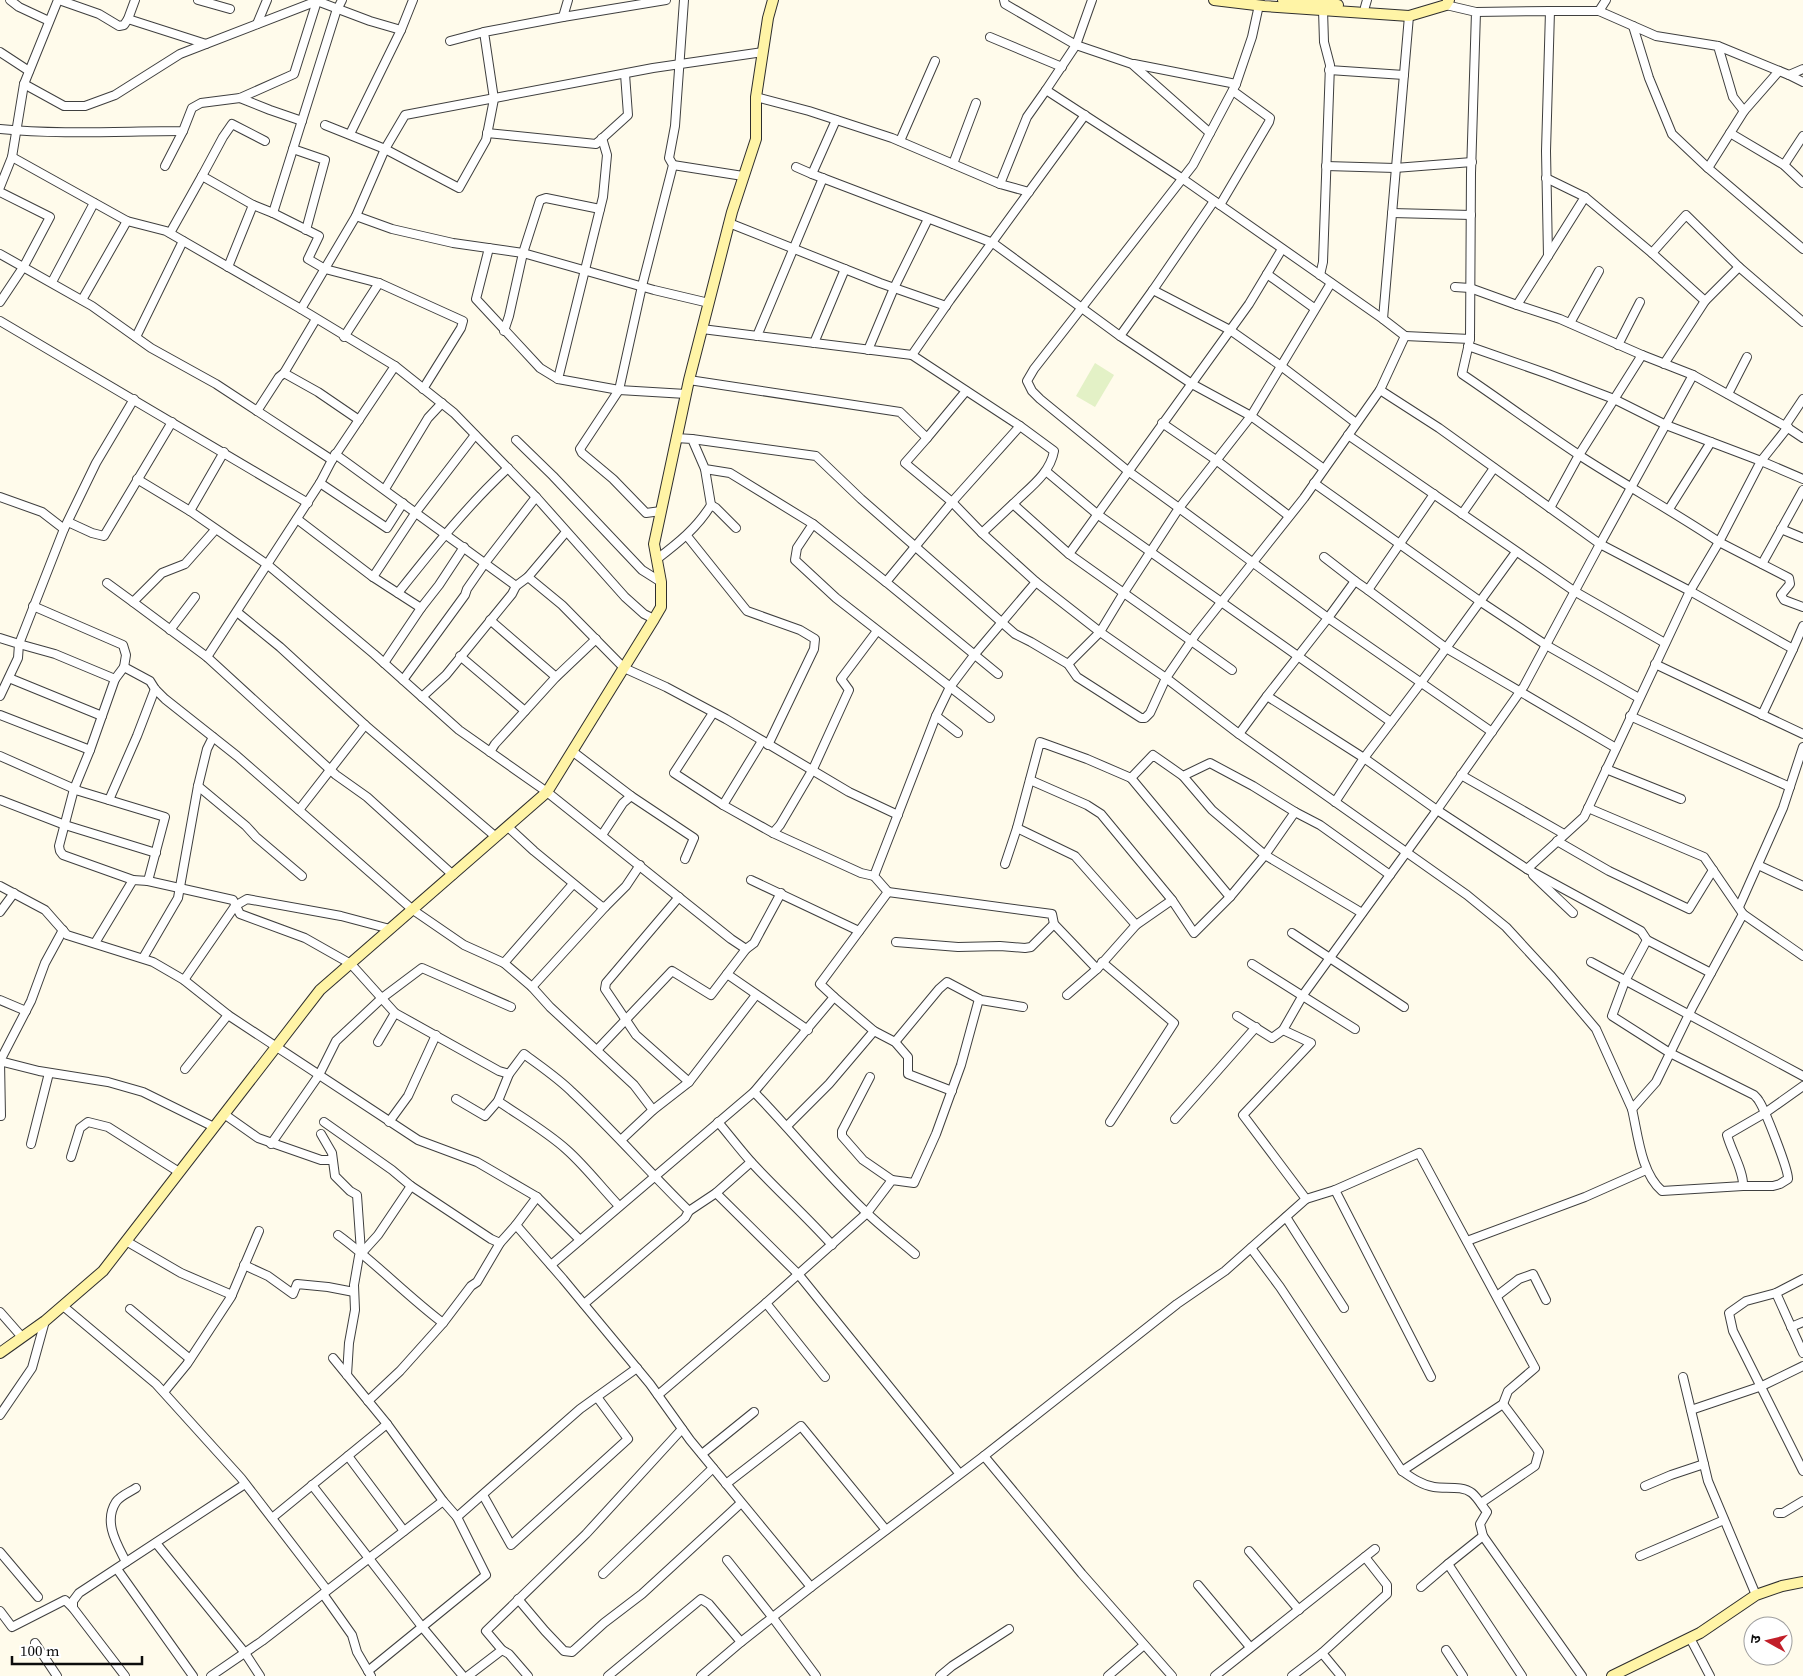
<svg xmlns="http://www.w3.org/2000/svg" width="1803" height="1676" font-family="'Source Serif 4','Noto Sans Devanagari',serif">
  <style>
    .pitch { fill: #e3f1c6 }
    .lines { fill: none; stroke-linecap: round; stroke-linejoin: round }
    .street-casing { stroke: #3f3f3f; stroke-width: 10 }
    .secondary-casing { stroke: #2e2e2e; stroke-width: 12 }
    .street { stroke: #fff; stroke-width: 8 }
    .secondary { stroke: #fff4a6; stroke-width: 10 }
  </style>
  <rect width="100%" height="100%" fill="#fffbeb"/>
  <!-- pitch -->
  <polygon class="pitch" points="1095,363 1114,375 1095,407 1076,396"/>
  <g class="lines">
    <!-- street casing -->
    <g class="street-casing">
      <g id="street">
        <polyline points="10,0 19,7 49,21"/>
        <polyline points="59,0 99,14 119,26 124,25 128,19 135,0"/>
        <polyline points="198,0 230,9"/>
        <polyline points="1004,0 1005,4 1076,45 1132,64 1210,133"/>
        <polyline points="1092,0 1076,45 1046,90 1183,179 1383,319"/>
        <polyline points="1365,7 1367,0"/>
        <polyline points="1550,11 1599,11 1656,36 1718,46 1733,97 1744,111 1708,168 1803,249"/>
        <polyline points="1599,11 1606,0"/>
        <polyline points="1409,16 1383,319 1405,336 1380,390 1439,428 1600,544 1693,375 1785,426 1803,438"/>
        <polyline points="563,17 666,0"/>
        <polyline points="128,19 206,44"/>
        <polyline points="257,24 267,0"/>
        <polyline points="1633,26 1649,78 1672,134 1708,168"/>
        <polyline points="990,37 1062,67"/>
        <polyline points="450,41 484,32"/>
        <polyline points="1718,46 1789,75 1803,69"/>
        <polyline points="0,52 29,71"/>
        <polyline points="1134,64 1236,84"/>
        <polyline points="1329,70 1404,75"/>
        <polyline points="1789,75 1803,82"/>
        <polyline points="24,84 64,106 85,106 115,95 180,54 317,1 370,21 401,30"/>
        <polyline points="756,97 809,111 892,138 1000,184 1027,117 1046,90"/>
        <polyline points="240,98 270,110 302,121"/>
        <polyline points="1744,111 1779,71"/>
        <polyline points="836,120 812,174 993,243 1120,336"/>
        <polyline points="325,125 385,149 459,188 486,140 494,99 484,32 563,17 568,0"/>
        <path d="M0,129C61,135 122,131 183,131L192,108L201,103L240,98L294,74L317,1L315,0"/>
        <polyline points="487,133 596,144 628,115 625,74"/>
        <polyline points="1730,133 1784,165 1803,183"/>
        <polyline points="350,134 401,30 413,0"/>
        <polyline points="602,138 607,155 603,197 558,379 619,390 686,394"/>
        <polyline points="900,141 935,61"/>
        <polyline points="293,149 325,160 306,230"/>
        <polyline points="12,157 127,221 166,231 301,309 395,366 332,460 320,483 207,657"/>
        <polyline points="953,164 976,103"/>
        <polyline points="673,165 743,176"/>
        <polyline points="1784,165 1803,136"/>
        <polyline points="165,166 183,131"/>
        <polyline points="1326,166 1395,168 1472,162"/>
        <polyline points="796,167 812,174"/>
        <polyline points="202,176 223,137 232,124 265,141"/>
        <polyline points="1546,178 1585,197 1548,256"/>
        <polyline points="1000,184 1029,192"/>
        <polyline points="0,187 12,157 24,84 58,0"/>
        <polyline points="0,192 50,217 24,266 0,302"/>
        <polyline points="1585,197 1652,253 1705,301 1739,267 1803,322"/>
        <polyline points="1214,201 1153,290 1230,330 1281,366 1356,423"/>
        <polyline points="1220,205 1269,122 1270,118 1233,91"/>
        <polyline points="273,213 319,236 308,259 325,269 379,283 463,321 461,328 423,389"/>
        <polyline points="1392,213 1471,215"/>
        <polyline points="356,216 392,229 453,243 523,253 654,290 709,303"/>
        <polyline points="729,223 880,283 946,306"/>
        <polyline points="170,233 202,176 253,205"/>
        <polyline points="489,248 476,299 540,368 558,379"/>
        <polyline points="1652,253 1686,215 1739,267"/>
        <polyline points="0,254 92,306 151,348 216,384 332,460"/>
        <polyline points="228,267 253,205 273,213 336,12 342,0"/>
        <polyline points="1267,274 1314,308"/>
        <polyline points="1320,275 1323,262 1330,65 1324,42 1323,10"/>
        <polyline points="52,282 94,203"/>
        <polyline points="1331,283 1251,416 1179,508 1328,618 1267,696 1364,758 1437,810 1524,686 1600,544 1690,591 1793,649 1803,626"/>
        <polyline points="1455,287 1470,288 1517,305 1548,256 1546,151 1550,11 1476,12"/>
        <polyline points="1153,290 1120,336 1192,384 1251,416 1324,469"/>
        <polyline points="82,300 127,221"/>
        <polyline points="1517,305 1560,319 1642,355"/>
        <polyline points="301,309 356,216 385,149 405,115 653,68 763,52"/>
        <polyline points="0,321 308,503"/>
        <polyline points="1570,323 1599,271"/>
        <polyline points="702,329 912,355 950,300 1085,115"/>
        <polyline points="504,331 509,316 523,253 540,200 546,198 600,209"/>
        <polyline points="757,336 823,178"/>
        <polyline points="1405,336 1470,339 1471,173 1476,12 1446,5"/>
        <polyline points="136,337 183,241"/>
        <polyline points="344,337 379,283"/>
        <polyline points="814,343 845,269"/>
        <polyline points="1618,345 1640,302"/>
        <path d="M1468,346L1548,374L1614,399L1666,425L1761,461L1719,542C1674,512 1627,486 1582,457C1541,430 1502,401 1462,374L1470,339"/>
        <polyline points="868,350 894,288 928,219"/>
        <polyline points="1664,364 1705,301"/>
        <polyline points="395,366 454,413 536,497 625,597 644,614 654,619"/>
        <polyline points="284,373 318,392 359,420"/>
        <polyline points="689,380 900,412 927,438 966,391"/>
        <polyline points="1728,394 1747,357"/>
        <polyline points="257,411 279,377 284,373 316,319"/>
        <polyline points="1162,423 1216,460 1289,516"/>
        <polyline points="1785,426 1803,399"/>
        <polyline points="1788,427 1761,461 1803,479"/>
        <polyline points="1348,435 1574,591 1665,643"/>
        <polyline points="676,438 692,439 705,469 730,473 813,524 886,582 952,502 1020,426 912,355"/>
        <polyline points="927,438 905,463 952,502 982,533 1013,504 1069,554"/>
        <polyline points="692,439 816,456 861,499 1015,634 1031,642 1068,664 1077,677 1141,718 1145,718 1150,713 1166,678 1100,632 1123,594 1179,508 1128,471 1040,399 1032,391 1027,381 1034,369 1193,165 1236,84 1252,37 1259,5"/>
        <polyline points="516,440 553,476 642,570 661,582"/>
        <polyline points="335,454 516,586 528,577 562,605 624,668 666,687 726,719 849,792 898,815"/>
        <polyline points="1047,472 1097,514 1391,722"/>
        <polyline points="137,479 190,511 268,565 374,654 459,730 547,792 731,939 746,949 727,974 808,1030"/>
        <polyline points="320,483 387,528 403,503"/>
        <polyline points="1314,483 1481,602 1546,645 1639,698"/>
        <polyline points="385,489 428,418 442,403"/>
        <polyline points="1434,494 1368,590 1355,581 1328,618 1492,732"/>
        <polyline points="0,497 42,512 64,529"/>
        <path d="M1013,504C1029,488 1050,474 1054,451L1020,426"/>
        <polyline points="711,505 716,508 736,528"/>
        <polyline points="1550,508 1579,455 1642,355 1693,375"/>
        <polyline points="1669,509 1711,442"/>
        <polyline points="190,511 224,452"/>
        <polyline points="661,511 646,513 613,479 582,453 580,449 619,390 642,286 673,165 669,158 675,126 684,0"/>
        <polyline points="1462,514 1494,468"/>
        <polyline points="297,519 373,577 421,608"/>
        <polyline points="68,522 92,533 104,536 172,422"/>
        <polyline points="813,524 797,548 795,560 836,598 990,718"/>
        <polyline points="1781,529 1803,538"/>
        <polyline points="687,536 747,611 800,630 815,639 814,649 768,745"/>
        <polyline points="1324,557 1355,581"/>
        <path d="M657,559C678,543 697,528 711,505L705,469"/>
        <polyline points="1762,564 1803,490"/>
        <polyline points="373,577 416,512 475,435"/>
        <polyline points="528,577 566,532"/>
        <polyline points="886,582 998,674"/>
        <polyline points="1036,582 1100,632 1068,664"/>
        <polyline points="107,583 133,602 162,573 185,564 215,530"/>
        <polyline points="1368,590 1446,648 1616,748"/>
        <path d="M398,593C433,549 467,506 508,468"/>
        <polyline points="133,602 207,657 336,775 367,797 453,875"/>
        <polyline points="33,606 123,645 126,655 124,667"/>
        <polyline points="237,612 280,647 365,725 496,837"/>
        <polyline points="490,620 556,677"/>
        <polyline points="170,630 195,597"/>
        <polyline points="0,638 19,644 18,658 0,696"/>
        <polyline points="460,656 525,711"/>
        <polyline points="384,663 421,608 439,585 464,547"/>
        <polyline points="1655,664 1803,734"/>
        <polyline points="1232,670 1069,554 1249,304 1282,249"/>
        <polyline points="9,678 102,716"/>
        <polyline points="115,679 124,667 150,681 155,689 165,699 237,756 413,910 464,945 504,963 532,987 550,1007 634,1085 653,1110"/>
        <polyline points="403,680 465,595 467,589 485,563 536,497"/>
        <polyline points="1267,696 1239,734 1166,678 1196,634 1304,498 1380,390"/>
        <polyline points="422,697 446,675 512,594 516,586"/>
        <polyline points="713,713 674,773 723,805 773,833 861,873 874,876"/>
        <polyline points="0,715 90,750"/>
        <polyline points="1762,715 1793,649"/>
        <polyline points="1630,716 1790,787"/>
        <polyline points="958,733 936,716 950,687 975,654 1036,582 982,533"/>
        <polyline points="1239,734 1467,895 1506,927 1552,977 1596,1029 1632,1109 1656,1082 1693,1006 1743,914 1803,956"/>
        <polyline points="572,751 631,796 694,838 685,859"/>
        <polyline points="490,752 495,744 556,677 596,639"/>
        <polyline points="0,756 79,791 165,817 148,881 133,880 95,943"/>
        <polyline points="1606,769 1681,799"/>
        <polyline points="1461,775 1564,834"/>
        <polyline points="1183,776 1212,810 1265,855 1362,913"/>
        <polyline points="1131,778 1230,897"/>
        <polyline points="1030,780 1087,805 1101,814 1172,900"/>
        <polyline points="198,786 246,826 256,837 302,876"/>
        <polyline points="0,800 65,825 156,853"/>
        <polyline points="109,800 137,736 155,689"/>
        <polyline points="1335,802 1364,758 1420,684 1516,552"/>
        <polyline points="723,805 762,741"/>
        <polyline points="1588,808 1704,857 1743,914"/>
        <polyline points="299,810 365,725"/>
        <polyline points="508,827 534,851 601,906 605,907 626,886 640,865"/>
        <polyline points="773,833 780,825 813,769 849,690 841,679 877,631"/>
        <polyline points="602,835 623,803 631,796"/>
        <polyline points="1557,841 1609,871 1689,909 1713,870"/>
        <polyline points="1005,864 1017,828"/>
        <polyline points="1758,865 1803,886"/>
        <polyline points="1527,869 1641,931 1647,940 1711,973"/>
        <polyline points="1533,875 1573,913"/>
        <polyline points="133,880 63,855 60,851 59,846 74,789 90,750 115,679 55,654 19,644 64,529 96,463 134,399"/>
        <polyline points="751,880 859,931"/>
        <polyline points="148,881 233,900 240,914 305,938 351,964 395,1013 499,1071 509,1074"/>
        <polyline points="0,886 45,910 67,935 153,962 184,980 228,1015 418,1140 477,1162 537,1197 516,1225 563,1279 650,1384 690,1440 811,1587 984,1456 1082,1574 1172,1676"/>
        <polyline points="888,892 1052,914 1054,924 1097,969 1136,925 1075,856 1017,828 1040,742 1087,759 1131,778 1153,755 1183,776 1210,763 1253,786 1295,812"/>
        <polyline points="679,897 606,983 605,989 636,1035 689,1082"/>
        <polyline points="1739,907 1783,808 1803,747"/>
        <polyline points="0,912 14,893"/>
        <polyline points="1136,925 1172,900 1194,933 1230,897 1265,855 1295,812 1320,825 1390,875"/>
        <polyline points="1292,933 1404,1007"/>
        <polyline points="896,942 958,947 1000,946 1025,948 1031,947 1054,924"/>
        <polyline points="746,949 754,943 781,893"/>
        <polyline points="143,958 178,898 198,786 207,749 213,737"/>
        <polyline points="1102,962 1174,1023 1110,1122"/>
        <polyline points="1591,962 1803,1076"/>
        <polyline points="504,963 573,884"/>
        <polyline points="1252,964 1355,1029"/>
        <polyline points="184,980 235,906 247,899 341,916 390,929"/>
        <polyline points="532,987 605,907"/>
        <polyline points="1067,995 1097,969"/>
        <polyline points="834,997 874,1031 895,1042 908,1057 908,1074 952,1091"/>
        <polyline points="0,1000 26,1011"/>
        <polyline points="1237,1016 1272,1038 1283,1030"/>
        <polyline points="378,1042 395,1013"/>
        <polyline points="895,1042 939,989 947,982 981,1000 1023,1007"/>
        <polyline points="597,1050 672,971 711,995 727,974"/>
        <polyline points="0,1061 39,1071 108,1082 143,1092 214,1127"/>
        <polyline points="185,1069 228,1015"/>
        <polyline points="870,1077 842,1131 842,1136 863,1160 892,1180"/>
        <path d="M754,1092C792,1131 826,1174 866,1212C881,1227 899,1240 915,1254"/>
        <path d="M456,1099L485,1116L498,1101L509,1074L524,1054C540,1066 558,1078 572,1092C613,1130 649,1172 689,1211"/>
        <path d="M498,1101C521,1117 546,1131 567,1150C586,1167 601,1187 619,1206"/>
        <path d="M1632,1109C1638,1135 1641,1173 1662,1191L1743,1186H1773L1780,1184L1788,1179C1789,1171 1765,1110 1759,1101C1758,1099 1756,1097 1754,1095L1670,1053L1612,1016L1625,981L1647,940"/>
        <polyline points="224,1114 258,1138 321,1160 332,1160"/>
        <polyline points="1,1116 0,1061 31,1001 45,963 63,930"/>
        <polyline points="1175,1119 1256,1027"/>
        <polyline points="324,1122 392,1170 411,1186 491,1239 500,1243"/>
        <polyline points="389,1122 408,1096 436,1035"/>
        <path d="M718,1122C730,1136 741,1151 753,1164C779,1192 807,1217 832,1245"/>
        <polyline points="787,1126 829,1084 874,1031"/>
        <polyline points="321,1134 332,1153 335,1176 350,1191 357,1195 361,1252"/>
        <polyline points="621,1140 653,1110 689,1082 756,995"/>
        <polyline points="31,1144 49,1073"/>
        <polyline points="271,1144 319,1075 336,1041 382,998 422,968 511,1007"/>
        <polyline points="71,1157 80,1128 88,1122 108,1127 179,1172"/>
        <path d="M1743,1186C1744,1172 1731,1150 1727,1135L1765,1113L1803,1086"/>
        <polyline points="1335,1190 1419,1153 1535,1368 1508,1391 1503,1404 1402,1471"/>
        <polyline points="716,1193 799,1275 959,1473"/>
        <polyline points="537,1197 580,1240"/>
        <polyline points="1306,1199 1335,1190 1431,1377"/>
        <polyline points="1286,1217 1344,1308"/>
        <path d="M338,1235C375,1262 406,1295 443,1323"/>
        <polyline points="126,1241 181,1273 232,1295"/>
        <polyline points="1467,1241 1585,1197 1646,1170"/>
        <path d="M1251,1248L1280,1287L1402,1471C1412,1478 1422,1485 1434,1487C1445,1489 1462,1485 1472,1493C1478,1498 1482,1506 1487,1512L1480,1524L1483,1536L1582,1676"/>
        <polyline points="244,1265 268,1276 293,1294 297,1284 328,1287 354,1292"/>
        <polyline points="551,1265 754,1092 834,997 820,984 888,892 874,876 936,716"/>
        <polyline points="1803,1279 1776,1293 1746,1301 1729,1313 1733,1331 1803,1471"/>
        <polyline points="1776,1293 1803,1353"/>
        <polyline points="1497,1296 1519,1279 1533,1274 1546,1300"/>
        <polyline points="766,1303 825,1377"/>
        <polyline points="584,1304 685,1218 689,1211 716,1193 751,1162"/>
        <polyline points="63,1306 156,1384 241,1478 327,1590"/>
        <polyline points="130,1309 190,1359"/>
        <polyline points="0,1312 22,1337"/>
        <polyline points="1791,1327 1803,1322"/>
        <polyline points="333,1358 387,1424 443,1501"/>
        <polyline points="347,1375 349,1343 355,1310 354,1285 359,1256 378,1235 411,1186"/>
        <polyline points="1683,1377 1708,1481 1756,1595"/>
        <polyline points="164,1392 187,1364 231,1297 259,1231"/>
        <polyline points="658,1395 766,1303 867,1213 892,1180 914,1183 936,1134 961,1065 979,999"/>
        <polyline points="368,1401 400,1371 443,1323 471,1286 477,1282 500,1243 516,1225"/>
        <polyline points="1691,1410 1762,1386 1803,1366"/>
        <polyline points="0,1415 32,1368 45,1321"/>
        <polyline points="702,1454 754,1412"/>
        <polyline points="348,1456 404,1531"/>
        <polyline points="984,1456 1177,1304 1225,1271 1306,1199 1243,1115 1311,1043 1283,1030 1303,995 1437,810 1527,869 1584,817 1690,591 1719,542 1789,578 1790,584 1781,595 1784,600 1803,607"/>
        <polyline points="726,1484 801,1426 886,1530"/>
        <polyline points="312,1485 423,1628 463,1676"/>
        <polyline points="1645,1486 1671,1475 1704,1464"/>
        <polyline points="483,1495 511,1545 628,1439 597,1397"/>
        <polyline points="1481,1503 1535,1466 1539,1452 1503,1404"/>
        <polyline points="1778,1513 1783,1513 1803,1501"/>
        <polyline points="272,1518 387,1424"/>
        <polyline points="1483,1536 1448,1564 1522,1676"/>
        <polyline points="156,1543 245,1653 260,1676"/>
        <polyline points="1249,1551 1299,1610"/>
        <polyline points="0,1552 38,1597"/>
        <polyline points="1640,1556 1724,1520"/>
        <polyline points="727,1560 773,1618 816,1676"/>
        <path d="M126,1562C117,1544 103,1522 116,1502C120,1496 130,1492 136,1488"/>
        <polyline points="117,1569 193,1676"/>
        <polyline points="603,1574 713,1468"/>
        <polyline points="1198,1585 1250,1647"/>
        <polyline points="1421,1587 1448,1564"/>
        <polyline points="323,1594 352,1635 357,1652 371,1676"/>
        <polyline points="518,1599 545,1631 564,1651 572,1652 604,1623 642,1594 741,1503"/>
        <polyline points="0,1611 12,1627 65,1600 73,1608"/>
        <polyline points="1690,1638 1710,1676"/>
        <polyline points="35,1643 57,1676"/>
        <polyline points="502,1650 509,1654 528,1676"/>
        <polyline points="1446,1650 1463,1676"/>
        <polyline points="1322,1653 1387,1594 1387,1585 1365,1557"/>
        <polyline points="368,1671 486,1575 457,1517"/>
        <polyline points="125,1676 73,1608 73,1601 79,1593 245,1484"/>
        <polyline points="211,1676 262,1641 443,1501 457,1517 580,1409 637,1368"/>
        <polyline points="468,1676 502,1650 486,1631 586,1534 682,1429"/>
        <polyline points="608,1676 701,1599 709,1604 741,1642"/>
        <polyline points="701,1676 741,1642 811,1587"/>
        <polyline points="940,1676 952,1666 1009,1629"/>
        <polyline points="1108,1676 1144,1645"/>
        <polyline points="1215,1676 1375,1549"/>
        <polyline points="1292,1676 1322,1653 1341,1676"/>
      </g>
    </g>
    <!-- secondary casing -->
    <g class="secondary-casing">
      <g id="secondary">
        <polyline points="1214,0 1264,6 1409,16 1446,5 1449,0"/>
        <polyline points="1283,0 1338,5"/>
        <polyline points="0,1353 45,1321 103,1271 320,990 547,792 654,619 661,607 661,582 654,544 689,380 732,212 756,139 756,97 768,18 773,0"/>
        <polyline points="1612,1676 1700,1633 1756,1595 1782,1586 1803,1582"/>
      </g>
    </g>
    <!-- street -->
    <use href="#street" class="street"/>
    <!-- secondary -->
    <use href="#secondary" class="secondary"/>
  </g>
  <!-- north arrow -->
  <g transform="translate(1768 1641) rotate(278)"><circle r="24" fill="#ffffff" stroke="#9e9e9e"/>
  <path d="M0-4L9 19L0 12L-9 19Z" fill="#c21f29"/>
  <text y="-8" font-size="14" font-weight="bold" text-anchor="middle" fill="#0c0c0c">उ</text>
  </g>
  <!-- scale -->
  <path d="M12 1656v8h130v-8" fill="none" stroke="#0c0c0c" stroke-width="2.5"/>
  <text x="20" y="1656" font-size="15" fill="#0c0c0c" stroke="#ffffff" stroke-width="4" paint-order="stroke">100 m</text>
</svg>
